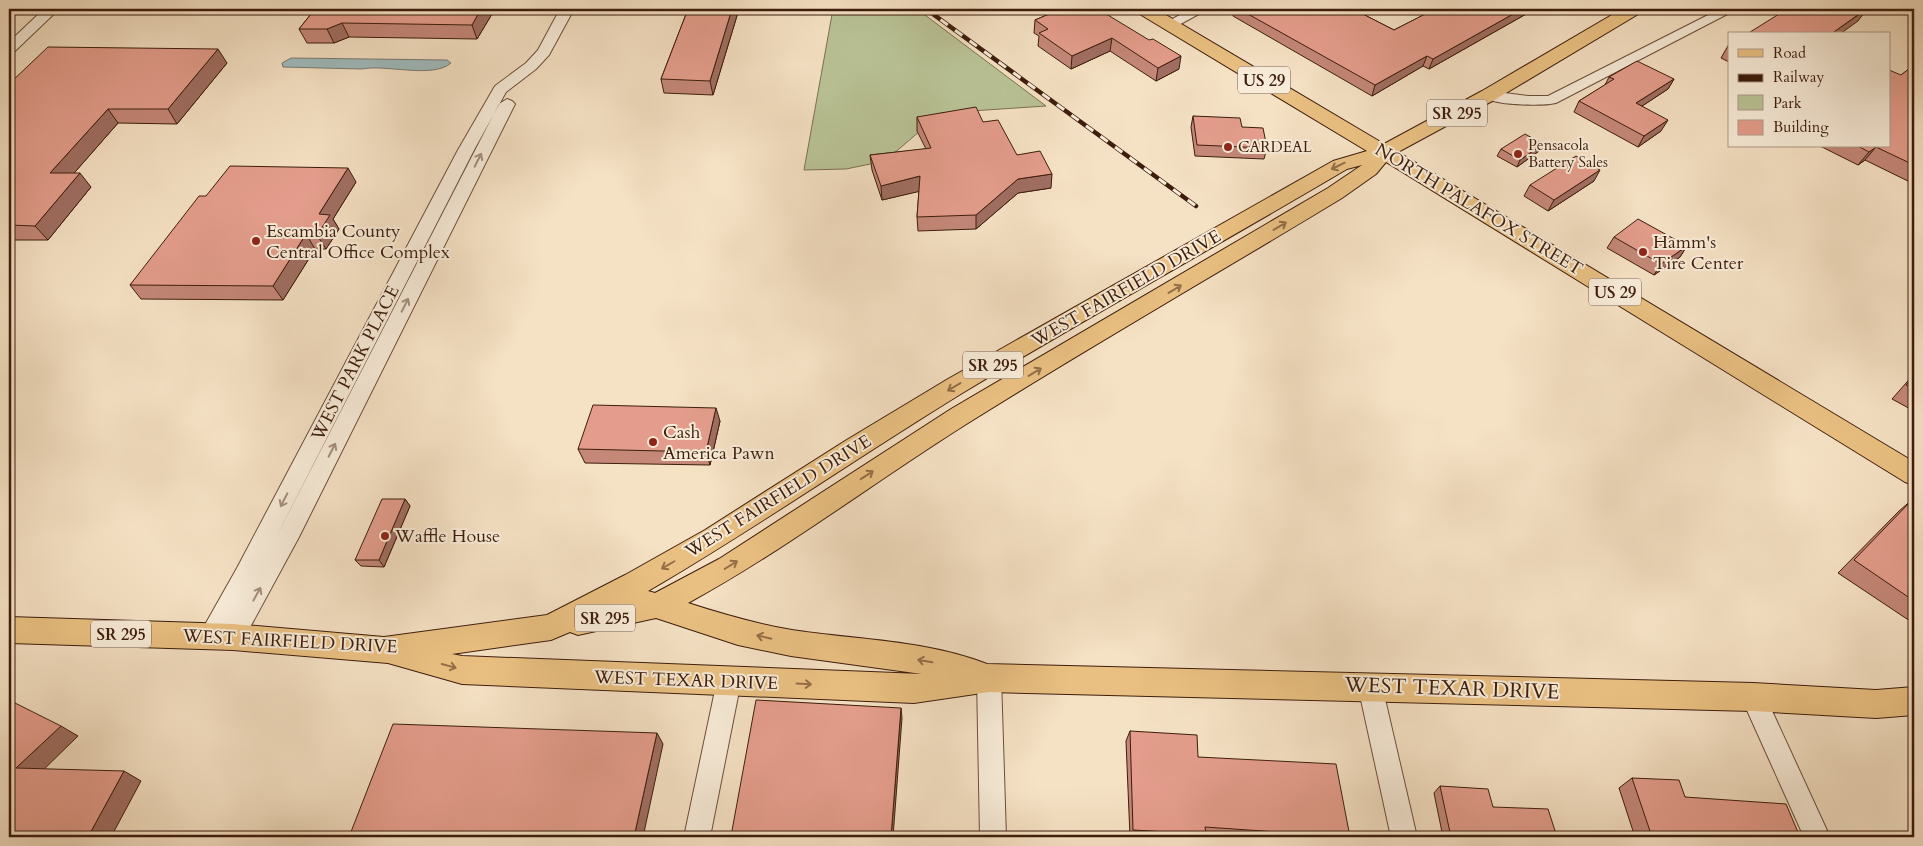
<svg xmlns="http://www.w3.org/2000/svg" width="1923" height="846" font-family="Cardo,serif">
  <style>
    .green { fill: #b9c396; stroke: #7b7051 }
    .water { fill: #a0bbbd; stroke: #787c76 }
    .lines { fill: none; stroke-linecap: round; stroke-linejoin: round }
    .minor-casing { stroke: #6b4e3a; stroke-width: 2 }
    .major-casing { stroke: #3d1d0c; stroke-width: 2 }
    .minor { fill: #f8ecd9; fill-rule: evenodd }
    .major { fill: #eac082; fill-rule: evenodd }
    .rail-casing { stroke: #3d1d0c; stroke-width: 4.5 }
    .rail { stroke: #f8ecd9; stroke-width: 3; stroke-dasharray: 9; stroke-linecap: butt }
    .wall { fill: #c48778; stroke: #3d1d0c }
    .shaded-wall { fill: #a06e62; stroke: #3d1d0c }
    .building { fill: #e49d8c; stroke: #3d1d0c }
    .oneway { stroke: #a48f7d }
    .oneway2 { stroke: #946e47 }
    .poi-dot { fill: #8f2418; stroke: #f8ecd9; stroke-width: 2 }
    .labels { text-anchor: middle; stroke-width: 4; stroke-linejoin: round; paint-order: stroke }
    .far-poi-label { font-size: 15px; fill: #3d1d0c; stroke: #f8ecd9; text-anchor: start }
    .shield { fill: #f8ecd9; stroke: #755b4a; stroke-width: 1 }
    .shield-label { font-size: 16px; font-weight: bold; fill: #3d1d0c }
    .street-label { font-size: 18px; fill: #3d1d0c; stroke: #f8ecd9 }
    .poi-label { font-size: 18px; fill: #3d1d0c; stroke: #f8ecd9; text-anchor: start }
    .near-street-label { font-size: 21px; fill: #3d1d0c; stroke: #f8ecd9 }
  </style>
  <rect width="100%" height="100%" fill="#f5e1c4"/>
  <filter id="stains"><feTurbulence type="fractalNoise" baseFrequency=".004" numOctaves="4"/><feColorMatrix values="0 0 0 0 .2 0 0 0 0 .09 0 0 0 0 .02 0 0 0 .5 -.17"/></filter>
  <radialGradient id="worn" r=".72"><stop offset=".6" stop-color="#630" stop-opacity="0"/><stop offset="1" stop-color="#630" stop-opacity=".3"/></radialGradient>
  <!-- green -->
  <polygon class="green" points="833,9 917,9 1046,106 941,113 885,161 846,169 804,170"/>
  <!-- water -->
  <path class="water" d="M291,58L447,60L451,63C433,79 385,64 362,69L283,67L282,63Z"/>
  <g class="lines">
    <!-- minor casing -->
    <g class="minor-casing">
      <g id="minor">
        <polygon points="44,9 59,9 14,52 9,53 9,42"/>
        <polygon points="560,9 574,9 549,55 536,69 506,92 474,150 270,549 499,104 507,99 512,101 515,104 299,537 241,644 233,648 225,644 222,638 218,644 210,648 202,644 198,637 202,630 237,568 458,150 495,86 526,63 538,50"/>
        <polygon points="1191,9 1208,9 1175,27 1170,28 1163,24"/>
        <path d="M1720,9H1737L1556,103C1543,106 1489,106 1482,95L1489,91L1528,96H1548Z"/>
        <polygon points="989,667 997,670 1001,678 1006,837 980,837 977,678 981,670"/>
        <polygon points="729,670 737,673 741,681 710,837 684,837 717,681 721,673"/>
        <polygon points="1370,675 1378,678 1382,686 1417,837 1391,837 1358,686 1362,678"/>
        <polygon points="1753,686 1762,689 1830,837 1804,837 1741,697 1744,689"/>
      </g>
    </g>
    <!-- major casing -->
    <g class="major-casing">
      <path id="major" d="M1135,9H1156L1384,144L1482,91L1622,9H1642L1640,13L1496,99L1398,152L1914,462V485L1905,482L1386,162L1376,174L1342,198C1218,273 1091,346 968,423C874,482 785,550 688,603C722,614 756,624 792,630C857,640 925,640 987,664L1753,683L1876,690L1914,687V715L1876,718L1753,711L989,692L914,703L462,684L388,663L233,650L9,643V617L233,624L384,637L547,615L625,575L705,530L845,441L948,379L1333,161L1367,151L1138,13ZM1362,165L1328,188L951,409L719,559L655,593L648,591C756,528 858,457 964,392C1090,316 1220,244 1347,169ZM656,618L738,645L791,656L922,674L462,656L452,654L551,640L570,632L578,635Z"/>
    </g>
    <!-- minor -->
    <use href="#minor" class="minor"/>
    <!-- major -->
    <use href="#major" class="major"/>
    <!-- rail casing -->
    <g class="rail-casing">
      <polyline id="rail" points="926,9 1196,206"/>
    </g>
    <!-- rail -->
    <use href="#rail" class="rail"/>
  </g>
  <!-- wall -->
  <g class="wall">
    <polygon points="315,9 495,9 477,39 349,37 334,43 307,43 299,29"/>
    <polygon points="688,9 819,9 818,12 739,9 713,95 664,93 661,79"/>
    <polygon points="995,9 1010,9 1001,13"/>
    <polygon points="1061,9 1179,69 1156,81 1110,51 1071,69 1038,46 1039,36 1034,33 1035,20"/>
    <polygon points="1234,9 1353,9 1394,30 1435,9 1535,9 1429,69 1423,66 1372,96 1233,16"/>
    <polygon points="1729,44 1729,62 1721,58"/>
    <polygon points="227,63 177,124 118,123 74,173 91,187 48,240 9,240 9,84"/>
    <polygon points="1914,65 1914,184 1865,160 1858,165 1820,146 1889,146 1901,75"/>
    <polygon points="1609,77 1674,79 1668,89 1642,106 1661,131 1638,147 1574,112 1579,101 1605,85"/>
    <polygon points="1193,116 1242,127 1267,148 1264,159 1195,156 1191,127"/>
    <polygon points="917,117 983,122 1051,188 1018,193 976,229 918,231 917,217 919,191 882,200 872,170 870,155 926,149 917,131"/>
    <polygon points="1501,149 1539,151 1517,167 1497,156"/>
    <polygon points="1594,181 1548,211 1524,196 1530,185"/>
    <polygon points="356,182 333,219 339,229 326,249 315,249 283,300 141,299 130,285 206,196"/>
    <polygon points="1614,237 1687,246 1680,257 1654,275 1607,248"/>
    <polygon points="1914,374 1914,411 1892,399"/>
    <polygon points="720,421 710,465 585,463 578,449"/>
    <polygon points="1914,498 1914,622 1913,623 1838,573 1899,511"/>
    <polygon points="405,499 410,506 384,567 361,566 355,560"/>
    <polygon points="1130,731 1198,757 1350,837 1130,837 1126,741"/>
    <polygon points="1632,778 1685,797 1800,837 1635,837 1619,788"/>
    <polygon points="1440,786 1493,807 1557,837 1443,837 1434,793"/>
  </g>
  <!-- shaded-wall -->
  <g class="shaded-wall">
    <polygon points="481,9 495,9 477,39 472,25"/>
    <polygon points="732,9 739,9 713,95 710,81"/>
    <polygon points="1001,9 1010,9 1001,13"/>
    <polygon points="1522,9 1535,9 1429,69 1433,59"/>
    <polygon points="1867,9 1858,21 1840,34 1831,34"/>
    <polygon points="342,23 349,37 334,43 327,29"/>
    <polygon points="1112,38 1110,51 1071,69 1072,56"/>
    <polygon points="218,49 227,63 177,124 168,109"/>
    <polygon points="1181,56 1179,69 1156,81 1158,68"/>
    <polygon points="1427,56 1423,66 1372,96 1375,85"/>
    <polygon points="1674,79 1668,89 1630,114 1636,103"/>
    <polygon points="108,109 118,123 62,187 50,173"/>
    <polygon points="1668,120 1661,131 1638,147 1644,136"/>
    <polygon points="1543,144 1539,151 1517,167 1520,160"/>
    <polygon points="1876,147 1865,160 1858,165 1869,152"/>
    <polygon points="348,168 356,182 333,219 339,229 326,249 317,235 319,214"/>
    <polygon points="1600,170 1594,181 1548,211 1554,200"/>
    <polygon points="80,173 91,187 48,240 35,226"/>
    <polygon points="1052,174 1051,188 1018,193 976,229 976,215 1018,179"/>
    <polygon points="920,176 921,191 882,200 881,186"/>
    <polygon points="306,234 315,249 283,300 273,286"/>
    <polygon points="1687,246 1680,257 1654,275 1661,264"/>
    <polygon points="716,408 720,421 710,465 706,452"/>
    <polygon points="405,499 410,506 384,567 379,560"/>
    <polygon points="901,708 902,718 893,837 891,837"/>
    <polygon points="61,726 78,736 35,778 16,768"/>
    <polygon points="657,733 663,744 643,837 634,837"/>
    <polygon points="124,771 141,781 111,837 88,837"/>
  </g>
  <!-- building -->
  <g class="building">
    <polygon points="315,9 481,9 472,25 342,23 327,29 299,29"/>
    <polygon points="688,9 732,9 710,81 661,79"/>
    <polygon points="1061,9 1098,9 1149,40 1153,39 1181,56 1158,68 1112,38 1072,56 1039,33 1048,29 1035,20"/>
    <polygon points="1239,9 1353,9 1394,30 1435,9 1522,9 1433,59 1427,56 1375,85"/>
    <polygon points="1787,9 1866,9 1831,34 1747,34"/>
    <polygon points="48,47 218,49 168,109 108,109 50,173 80,173 35,226 9,225 9,84"/>
    <polygon points="1637,61 1674,79 1636,103 1668,120 1644,136 1579,101 1614,79 1609,77"/>
    <polygon points="1914,65 1914,165 1876,147 1869,152 1858,146 1889,146 1889,70 1901,75"/>
    <polygon points="976,107 983,122 998,120 1017,155 1040,151 1052,174 1018,179 976,215 917,217 920,176 881,186 870,155 931,148 917,117"/>
    <polygon points="1193,116 1240,118 1242,127 1263,128 1267,148 1197,145"/>
    <polygon points="1525,134 1543,144 1520,160 1501,149"/>
    <polygon points="1576,156 1600,170 1554,200 1530,185"/>
    <polygon points="230,166 348,168 319,214 330,215 317,235 306,234 273,286 130,285 199,196 206,196"/>
    <polygon points="1638,219 1687,246 1661,264 1614,237"/>
    <polygon points="1914,376 1914,389 1906,385"/>
    <polygon points="593,405 716,408 706,452 578,449"/>
    <polygon points="1914,498 1914,601 1854,560"/>
    <polygon points="382,499 405,499 379,560 355,560"/>
    <polygon points="9,700 61,726 16,768 124,771 88,837 9,837"/>
    <polygon points="756,700 901,708 891,837 752,837 731,836"/>
    <polygon points="393,724 657,733 634,837 349,837"/>
    <polygon points="1130,731 1197,735 1198,757 1336,764 1350,837 1205,827 1206,834 1133,830"/>
    <polygon points="1632,778 1679,780 1685,797 1786,804 1800,837 1652,837"/>
    <polygon points="1440,786 1488,789 1493,807 1548,809 1557,837 1451,837"/>
  </g>
  <!-- one-way arrows -->
  <defs><path id="oneway-shaft" d="M-6 0H5M1.5-3L5.5 0L1.5 3" fill="none" stroke-width="1.6" stroke-linecap="round" stroke-linejoin="round" transform="scale(1.25)"/></defs>
  <g class="oneway">
    <use href="#oneway-shaft" transform="translate(478 160) rotate(-63)"/>
    <use href="#oneway-shaft" transform="translate(405 305) rotate(-63)"/>
    <use href="#oneway-shaft" transform="translate(332 450) rotate(-63)"/>
    <use href="#oneway-shaft" transform="translate(284 500) rotate(117)"/>
    <use href="#oneway-shaft" transform="translate(257 594) rotate(-61)"/>
  </g>
  <g class="oneway2">
    <use href="#oneway-shaft" transform="translate(1338 166) rotate(154)"/>
    <use href="#oneway-shaft" transform="translate(1280 226) rotate(-31)"/>
    <use href="#oneway-shaft" transform="translate(1175 289) rotate(-31)"/>
    <use href="#oneway-shaft" transform="translate(1035 372) rotate(-31)"/>
    <use href="#oneway-shaft" transform="translate(954 387) rotate(149)"/>
    <use href="#oneway-shaft" transform="translate(867 475) rotate(-33)"/>
    <use href="#oneway-shaft" transform="translate(668 565) rotate(150)"/>
    <use href="#oneway-shaft" transform="translate(731 565) rotate(-32)"/>
    <use href="#oneway-shaft" transform="translate(764 637) rotate(-167)"/>
    <use href="#oneway-shaft" transform="translate(925 661) rotate(-170)"/>
    <use href="#oneway-shaft" transform="translate(449 666) rotate(15)"/>
    <use href="#oneway-shaft" transform="translate(804 684) rotate(3)"/>
  </g>
  <!-- markers -->
  <g class="poi-dot">
    <circle cx="1228" cy="147" r="5"/>
    <circle cx="1518" cy="154" r="5"/>
    <circle cx="256" cy="241" r="5"/>
    <circle cx="1643" cy="252" r="5"/>
    <circle cx="653" cy="442" r="5"/>
    <circle cx="385" cy="536" r="5"/>
  </g>
  <g class="labels">
    <!-- far-poi labels -->
    <g class="far-poi-label">
      <text x="1528" y="150">Pensacola<tspan x="1528" dy="17">Battery Sales</tspan></text>
      <text x="1238" y="152">CARDEAL</text>
    </g>
    <!-- shield labels -->
    <g class="shield">
      <rect x="1238" y="66.5" width="52" height="27" rx="4"/>
      <rect x="1427" y="99.5" width="60" height="27" rx="4"/>
      <rect x="1589" y="278.5" width="52" height="27" rx="4"/>
      <rect x="963" y="351.5" width="60" height="27" rx="4"/>
      <rect x="575" y="604.5" width="60" height="27" rx="4"/>
      <rect x="91" y="620.5" width="60" height="27" rx="4"/>
    </g>
    <g class="shield-label">
      <text x="1264" y="86">US 29</text>
      <text x="1457" y="119">SR 295</text>
      <text x="1615" y="298">US 29</text>
      <text x="993" y="371">SR 295</text>
      <text x="605" y="624">SR 295</text>
      <text x="121" y="640">SR 295</text>
    </g>
    <!-- street labels -->
    <g class="street-label">
      <text transform="translate(1479 209) rotate(31)" y="6">NORTH PALAFOX STREET</text>
      <text transform="translate(1126 288) rotate(-30)" y="6">WEST FAIRFIELD DRIVE</text>
      <text transform="translate(355 363) rotate(-63)" y="6">WEST PARK PLACE</text>
      <text transform="translate(778 496) rotate(-32)" y="6">WEST FAIRFIELD DRIVE</text>
      <text transform="translate(290 641) rotate(3)" y="6">WEST FAIRFIELD DRIVE</text>
      <text transform="translate(686 680) rotate(2)" y="6">WEST TEXAR DRIVE</text>
    </g>
    <!-- poi labels -->
    <g class="poi-label">
      <text x="266" y="237">Escambia County<tspan x="266" dy="21">Central Office Complex</tspan></text>
      <text x="1653" y="248">Hamm's<tspan x="1653" dy="21">Tire Center</tspan></text>
      <text x="663" y="438">Cash<tspan x="663" dy="21">America Pawn</tspan></text>
      <text x="395" y="542">Waffle House</text>
    </g>
    <!-- near-street labels -->
    <g class="near-street-label">
      <text transform="translate(1452 688) rotate(2)" y="7">WEST TEXAR DRIVE</text>
    </g>
  </g>
  <!-- margin -->
  <rect width="1923" height="846" fill="none" stroke="#f5e1c4" stroke-width="30"/>
  <rect x="10" y="10" width="1903" height="826" fill="none" stroke="#3d1d0c" stroke-width="2.5"/>
  <rect x="15" y="15" width="1893" height="816" fill="none" stroke="#3d1d0c"/>
  <!-- legend -->
  <rect x="1728" y="32" width="162" height="115" fill="#f8ecd9" stroke="#ad9987"/>
  <rect x="1738" y="49" width="25" height="8" fill="#eac082" stroke="#ad9987"/>
  <text x="1773" y="58" font-size="15" fill="#3d1d0c">Road</text>
  <rect x="1738" y="74" width="25" height="8" fill="#3d1d0c" stroke="#ad9987"/>
  <text x="1773" y="82" font-size="15" fill="#3d1d0c">Railway</text>
  <rect x="1738" y="95" width="25" height="15" fill="#b9c396" stroke="#ad9987"/>
  <text x="1773" y="108" font-size="15" fill="#3d1d0c">Park</text>
  <rect x="1738" y="120" width="25" height="15" fill="#e49d8c" stroke="#ad9987"/>
  <text x="1773" y="132" font-size="15" fill="#3d1d0c">Building</text>
  <rect width="100%" height="100%" filter="url(#stains)"/>
  <rect width="100%" height="100%" fill="url(#worn)"/>
</svg>
